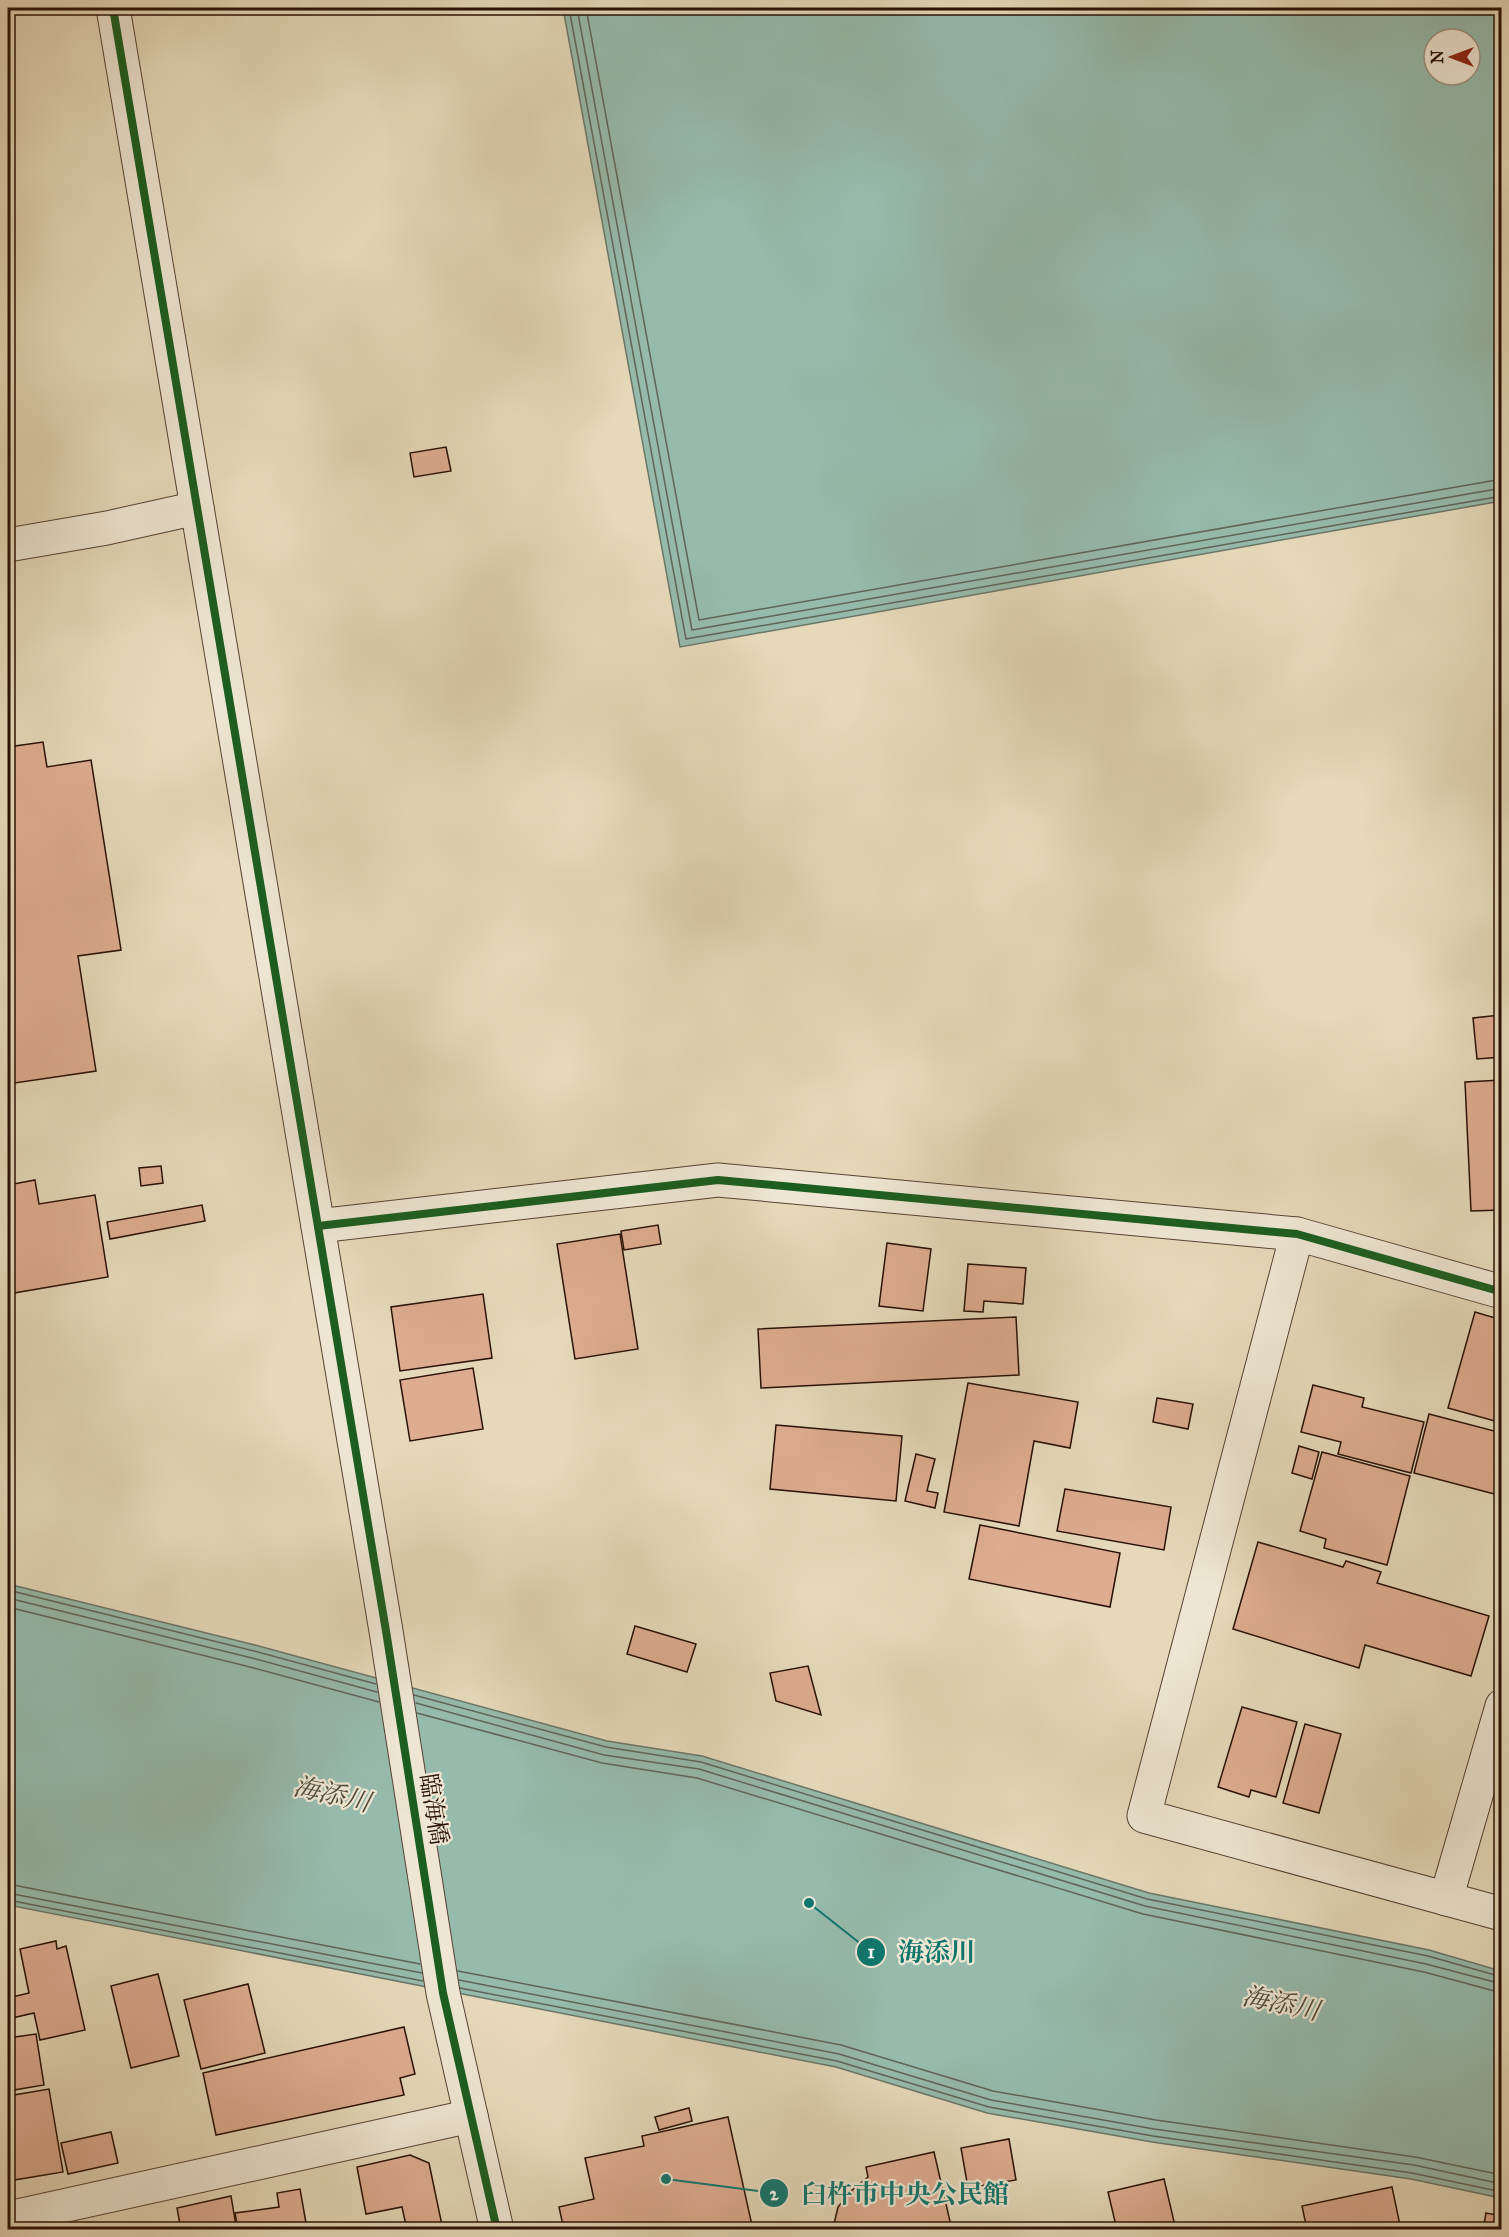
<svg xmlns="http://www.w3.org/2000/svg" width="1509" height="2237" font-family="'IM FELL Great Primer','Noto Serif JP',serif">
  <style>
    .water { fill: #96baac; stroke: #6a7669; stroke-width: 1.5; fill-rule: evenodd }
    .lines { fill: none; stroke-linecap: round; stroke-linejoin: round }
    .shore { stroke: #5f6558; stroke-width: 1.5 }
    .building { fill: #deac91; stroke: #281005; stroke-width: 1.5 }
    .minor-casing { stroke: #574232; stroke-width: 35 }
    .minor { stroke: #eee6d2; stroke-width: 33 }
    .cycleway-casing { stroke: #eee6d2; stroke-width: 11 }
    .cycleway { stroke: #1b5e20; stroke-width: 8 }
    .labels { text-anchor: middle; stroke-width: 4.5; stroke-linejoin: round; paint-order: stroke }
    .street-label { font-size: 24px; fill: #281005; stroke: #eee6d2 }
    .water-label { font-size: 26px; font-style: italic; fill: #4e4c3f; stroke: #eee6d2 }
    .leader { fill: none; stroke: #0f766e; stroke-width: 2 }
    .callout-dot { fill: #0f766e; stroke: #eee6d2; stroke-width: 2 }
    .mark-label { font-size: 18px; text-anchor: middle; font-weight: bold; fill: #fff }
    .callout-label { font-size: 26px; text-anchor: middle; font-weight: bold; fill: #0f766e; stroke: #eee6d2; stroke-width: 4.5; stroke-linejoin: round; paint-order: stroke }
  </style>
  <rect width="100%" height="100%" fill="#e5d9b9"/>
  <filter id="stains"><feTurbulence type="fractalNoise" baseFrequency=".00333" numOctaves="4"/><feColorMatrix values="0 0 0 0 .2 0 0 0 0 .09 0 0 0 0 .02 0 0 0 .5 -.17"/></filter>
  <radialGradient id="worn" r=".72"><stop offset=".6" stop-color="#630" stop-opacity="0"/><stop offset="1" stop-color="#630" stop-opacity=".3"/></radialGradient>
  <!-- water -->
  <g class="water">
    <path d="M563,8H1501V501L680,647ZM1434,39H1470V75H1434Z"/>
    <polygon points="8,1584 255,1645 607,1741 702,1756 1149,1893 1429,1950 1501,1971 1501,2198 1411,2179 1152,2142 987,2113 836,2067 8,1905"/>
  </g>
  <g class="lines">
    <!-- shore -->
    <g class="shore">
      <polyline points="569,8 686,639 1502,496"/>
      <polyline points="577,8 692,630 1502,488"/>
      <polyline points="586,8 699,620 1502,479"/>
      <polyline points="8,1590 254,1651 376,1684"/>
      <polyline points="8,1598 252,1658 377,1692"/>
      <polyline points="8,1607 250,1667 379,1702"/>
      <polyline points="414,1695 606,1747 701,1762 1147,1899 1428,1956 1502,1977"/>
      <polyline points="416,1703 604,1755 699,1769 1145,1906 1426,1964 1502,1984"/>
      <polyline points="417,1713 602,1763 697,1778 1143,1914 1424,1972 1502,1993"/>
      <polyline points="8,1884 420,1964"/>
      <polyline points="8,1893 422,1973"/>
      <polyline points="8,1900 423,1981"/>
      <polyline points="458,1971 841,2045 993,2091 1156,2120 1415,2157 1502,2175"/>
      <polyline points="459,1980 839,2054 991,2100 1154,2129 1414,2165 1502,2184"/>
      <polyline points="460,1988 837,2061 989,2107 1153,2136 1412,2173 1502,2192"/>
    </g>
  </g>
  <!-- building -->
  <g class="building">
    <polygon points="446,447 451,471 414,477 410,453"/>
    <polygon points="43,742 47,767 91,760 121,950 78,956 96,1071 8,1084 8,747"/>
    <polygon points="1500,1015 1502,1057 1477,1059 1473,1018"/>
    <polygon points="1502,1080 1502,1210 1471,1211 1465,1082"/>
    <polygon points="161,1166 163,1183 141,1186 139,1168"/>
    <polygon points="35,1180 39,1204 95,1195 108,1277 8,1294 8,1185"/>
    <polygon points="202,1205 205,1221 110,1239 107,1222"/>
    <polygon points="658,1225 661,1244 624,1250 621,1231"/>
    <polygon points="620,1234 638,1349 575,1359 557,1244"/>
    <polygon points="887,1243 931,1249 923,1311 879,1306"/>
    <polygon points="968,1264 1026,1268 1023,1304 984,1301 983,1312 964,1311"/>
    <polygon points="483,1294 492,1358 400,1371 391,1307"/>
    <polygon points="1475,1312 1502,1320 1502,1423 1448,1408"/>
    <polygon points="1016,1317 1019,1375 761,1388 758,1329"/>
    <polygon points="473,1368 483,1429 410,1441 400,1380"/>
    <polygon points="968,1383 1078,1402 1070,1448 1034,1441 1019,1526 944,1512"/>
    <polygon points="1313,1385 1364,1398 1362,1407 1424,1422 1411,1473 1338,1454 1341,1442 1301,1432"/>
    <polygon points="1157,1398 1193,1404 1188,1429 1153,1422"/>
    <polygon points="1429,1414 1502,1433 1502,1496 1414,1473"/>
    <polygon points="776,1425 902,1436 896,1501 770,1489"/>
    <polygon points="1299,1446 1319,1452 1312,1479 1292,1473"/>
    <polygon points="1322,1452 1410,1476 1387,1565 1324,1548 1326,1539 1300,1531"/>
    <polygon points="916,1454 935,1459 927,1491 938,1493 935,1508 905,1501"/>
    <polygon points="1065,1489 1171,1507 1164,1550 1057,1531"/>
    <polygon points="980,1525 1120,1553 1110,1607 969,1579"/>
    <polygon points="1258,1542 1343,1567 1346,1561 1381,1572 1377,1583 1489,1616 1471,1676 1365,1645 1359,1668 1233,1629"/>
    <polygon points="635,1626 696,1644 687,1672 627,1654"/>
    <polygon points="808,1666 821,1715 776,1701 770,1673"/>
    <polygon points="1242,1707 1297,1722 1276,1797 1251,1790 1249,1797 1218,1787"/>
    <polygon points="1305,1724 1341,1734 1319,1813 1283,1803"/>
    <polygon points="56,1941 57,1949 66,1946 85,2030 40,2040 34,2013 12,2018 8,1998 29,1993 20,1949"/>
    <polygon points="158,1974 179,2056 131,2068 111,1986"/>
    <polygon points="248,1984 265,2053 201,2069 184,2000"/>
    <polygon points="404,2027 415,2074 400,2078 404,2095 216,2135 203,2073"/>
    <polygon points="36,2034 44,2085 8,2091 8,2038"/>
    <polygon points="49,2089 63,2172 8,2181 8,2096"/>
    <polygon points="689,2108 692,2121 659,2130 655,2117"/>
    <polygon points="728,2117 753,2230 564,2230 559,2207 594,2199 585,2158 644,2146 642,2136"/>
    <polygon points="111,2132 118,2163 68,2174 61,2143"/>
    <polygon points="1009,2139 1016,2180 968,2188 961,2148"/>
    <polygon points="934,2152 952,2230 806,2230 834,2224 838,2207 851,2191 868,2177 866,2167"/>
    <polygon points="410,2155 429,2163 443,2230 407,2230 402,2207 366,2214 357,2167"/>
    <polygon points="1164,2179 1176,2230 1117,2230 1108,2192"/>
    <polygon points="1392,2187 1401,2230 1307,2230 1302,2206"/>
    <polygon points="300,2189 306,2223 296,2225 297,2230 238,2230 235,2213 279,2207 277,2193"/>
    <polygon points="231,2196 236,2226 226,2230 181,2230 177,2208"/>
    <polygon points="1486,2213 1502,2216 1502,2230 1483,2230"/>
  </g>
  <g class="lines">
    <!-- minor casing -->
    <g class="minor-casing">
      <g id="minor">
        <polyline points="113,8 386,1631 443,1993 497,2230"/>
        <polyline points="8,545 107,528 197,508"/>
        <polyline points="318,1226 718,1180 1297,1234 1502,1292"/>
        <polyline points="1297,1234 1144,1816 1502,1914"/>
        <polyline points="1446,1899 1502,1706"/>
        <polyline points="8,2218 471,2116"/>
      </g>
    </g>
    <!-- minor -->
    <use href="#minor" class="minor"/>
    <!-- cycleway casing -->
    <g class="cycleway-casing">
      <g id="cycleway">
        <polyline points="113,8 386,1631 443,1993 497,2230"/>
        <polyline points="318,1226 718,1180 1297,1234 1502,1292"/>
      </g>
    </g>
    <!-- cycleway -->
    <use href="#cycleway" class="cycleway"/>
  </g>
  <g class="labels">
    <!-- street labels -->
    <g class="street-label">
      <text transform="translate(434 1809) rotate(81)" y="8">臨海橋</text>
    </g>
    <!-- water labels -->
    <g class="water-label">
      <text transform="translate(332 1794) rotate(13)" y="9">海添川</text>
      <text transform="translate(1281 2003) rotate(12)" y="9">海添川</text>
    </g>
  </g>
  <!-- callouts -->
  <path class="leader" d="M809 1903L871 1952M666 2179L774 2193"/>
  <g class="callout-dot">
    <circle cx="809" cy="1903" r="6"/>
    <circle cx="666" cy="2179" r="6"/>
    <circle cx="871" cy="1952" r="15"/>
    <circle cx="774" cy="2193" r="15"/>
  </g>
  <g class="mark-label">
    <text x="871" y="1958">1</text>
    <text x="774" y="2200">2</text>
  </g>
  <g class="callout-label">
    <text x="937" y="1961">海添川</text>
    <text x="905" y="2203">臼杵市中央公民館</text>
  </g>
  <!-- margin -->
  <rect width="1509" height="2237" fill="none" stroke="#e5d9b9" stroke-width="30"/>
  <rect x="9" y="9" width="1491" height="2219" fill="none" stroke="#281005" stroke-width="3"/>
  <rect x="15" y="15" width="1479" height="2207" fill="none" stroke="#281005" stroke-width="1.5"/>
  <!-- north arrow -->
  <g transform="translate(1452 57) rotate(270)"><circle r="28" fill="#eee6d2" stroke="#9f9080" stroke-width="1.5"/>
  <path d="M0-4.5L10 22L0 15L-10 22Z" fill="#8f2418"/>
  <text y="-9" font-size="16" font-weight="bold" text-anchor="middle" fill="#281005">N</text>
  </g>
  <rect width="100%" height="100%" filter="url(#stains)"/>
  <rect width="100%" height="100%" fill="url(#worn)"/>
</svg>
